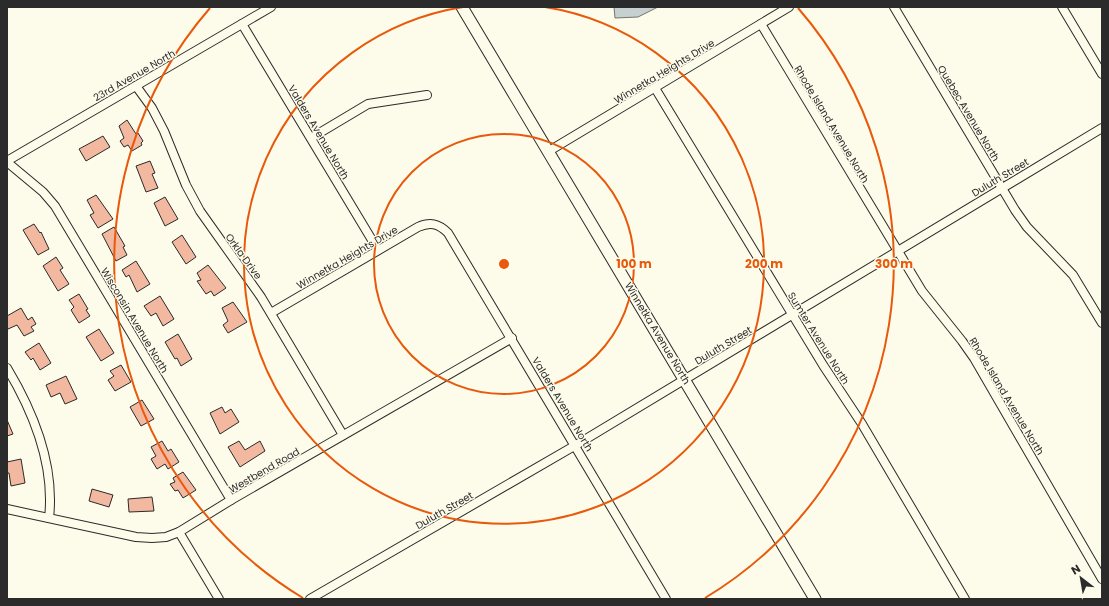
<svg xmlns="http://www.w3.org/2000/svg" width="1109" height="606" font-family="Poppins,sans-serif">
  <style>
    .water { fill: #c7d0d0; stroke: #74746e }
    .building { fill: #f2b8a0; stroke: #2b2b2b }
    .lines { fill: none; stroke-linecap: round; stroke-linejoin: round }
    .street-casing { stroke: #2b2b2b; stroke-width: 10 }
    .secondary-casing { stroke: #2b2b2b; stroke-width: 13 }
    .street { stroke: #fdfbea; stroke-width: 8 }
    .secondary { stroke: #fdfbea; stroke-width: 11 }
    .ring { fill: none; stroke: #e8590c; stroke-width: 2 }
    .labels { text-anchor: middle; stroke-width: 3; stroke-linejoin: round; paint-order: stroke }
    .street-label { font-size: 10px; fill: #2b2b2b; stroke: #fdfbea }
    .centre { fill: #e8590c; stroke: #fdfbea; stroke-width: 2 }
    .ring-label { font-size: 12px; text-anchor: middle; font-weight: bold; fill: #e8590c; stroke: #fdfbea; stroke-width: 3; stroke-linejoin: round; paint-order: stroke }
  </style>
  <rect width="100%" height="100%" fill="#fdfbea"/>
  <!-- water -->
  <polygon class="water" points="614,7 658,7 638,17 615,18"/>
  <!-- building -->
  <g class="building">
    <polygon points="127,120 136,134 138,133 143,141 141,143 142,145 132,151 128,145 124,147 120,141 124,138 119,126"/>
    <polygon points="103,136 110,147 86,161 79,149"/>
    <polygon points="150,161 155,173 152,174 158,188 146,192 136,166"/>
    <polygon points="96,195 113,219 98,228 90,215 94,213 87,200"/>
    <polygon points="165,197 178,219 165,226 154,203"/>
    <polygon points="34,224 40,233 41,232 49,249 38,255 23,230"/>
    <polygon points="114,227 125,246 123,247 127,255 116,261 102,234"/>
    <polygon points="182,235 196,257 186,264 172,242"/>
    <polygon points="56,257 63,268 60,270 69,284 58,291 43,266"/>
    <polygon points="136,261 150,284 137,292 129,275 126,277 122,270"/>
    <polygon points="208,265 226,288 214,296 211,291 206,294 197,281 201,280 197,273"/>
    <polygon points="79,294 88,309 86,310 90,316 79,323 71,310 74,307 69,300"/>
    <polygon points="160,296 174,319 163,326 156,313 151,316 144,306"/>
    <polygon points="233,302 247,322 228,333 223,325 228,321 222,308"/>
    <polygon points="21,308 28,320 32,317 36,324 31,327 34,331 24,336 17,325 8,329 7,327 7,316"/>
    <polygon points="99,329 114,353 101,361 86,337"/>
    <polygon points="178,334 192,359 181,366 177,358 175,359 165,342"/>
    <polygon points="39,343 51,363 40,370 33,358 31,360 25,352"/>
    <polygon points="121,365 131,382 115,391 108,380 114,376 110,371"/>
    <polygon points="66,376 77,399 65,404 60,393 51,397 46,385"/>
    <polygon points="142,400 154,419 141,426 130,407"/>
    <polygon points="222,407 225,413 231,409 239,422 220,434 210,413"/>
    <polygon points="7,420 13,434 7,436"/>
    <polygon points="162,441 168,451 171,449 179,462 168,469 165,464 157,469 151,459 156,456 151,447"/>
    <polygon points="239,441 245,450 260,441 265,451 240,467 228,447"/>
    <polygon points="21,459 25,483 11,486 9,473 7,473 7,462"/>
    <polygon points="183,472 196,490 183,498 178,490 175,491 170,484 175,482 173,478"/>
    <polygon points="92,489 113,495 109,507 89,501"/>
    <polygon points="152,497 154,511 129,512 128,499"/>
  </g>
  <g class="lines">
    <!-- street casing -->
    <g class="street-casing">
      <g id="street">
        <polyline points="894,7 1015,210 1027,227 1073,275 1102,323"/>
        <polyline points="1062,7 1102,74"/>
        <polyline points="242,24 378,250"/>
        <polyline points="761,24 922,291 962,341 974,358 1102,579"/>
        <polyline points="136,86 152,108 164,131 186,185 200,211 261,297 343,435"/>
        <polyline points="655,88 823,365 862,424 965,599"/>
        <polyline points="311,138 368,104 427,95"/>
        <polyline points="549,151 789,7"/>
        <polyline points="7,161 271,7"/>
        <polyline points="7,162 43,192 55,206 231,500"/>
        <path d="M271,313L418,227C430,222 438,223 448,233L666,599"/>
        <path d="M7,368C34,413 55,465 49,518"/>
        <polyline points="7,509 136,537 152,538 166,537 179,532 231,500 512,338"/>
        <polyline points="179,532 219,599"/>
        <polyline points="310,599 576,445 1102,128"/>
      </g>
    </g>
    <!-- secondary casing -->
    <g class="secondary-casing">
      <polyline id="secondary" points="462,7 815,599"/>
    </g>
    <!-- street -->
    <use href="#street" class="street"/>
    <!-- secondary -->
    <use href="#secondary" class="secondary"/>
  </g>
  <!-- distance rings -->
  <g class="ring">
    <circle cx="504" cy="264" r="130"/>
    <path d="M545 7A260 260 0 1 1 463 7"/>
    <path d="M303 598A390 390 0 0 1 210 8M798 8A390 390 0 0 1 705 598"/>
  </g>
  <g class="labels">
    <!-- street labels -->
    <g class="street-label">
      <text transform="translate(664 71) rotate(-31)" y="4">Winnetka Heights Drive</text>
      <text transform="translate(134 75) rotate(-30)" y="4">23rd Avenue North</text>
      <text transform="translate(969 113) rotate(59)" y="4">Quebec Avenue North</text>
      <text transform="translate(832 124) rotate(59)" y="4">Rhode Island Avenue North</text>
      <text transform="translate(319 132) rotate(59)" y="4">Valders Avenue North</text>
      <text transform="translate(1000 177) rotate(-31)" y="4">Duluth Street</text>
      <text transform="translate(244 256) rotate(54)" y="4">Orkla Drive</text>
      <text transform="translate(347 257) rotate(-30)" y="4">Winnetka Heights Drive</text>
      <text transform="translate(135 320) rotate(59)" y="4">Wisconsin Avenue North</text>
      <text transform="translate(658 333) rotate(59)" y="4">Winnetka Avenue North</text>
      <text transform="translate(819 338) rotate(58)" y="4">Sumter Avenue North</text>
      <text transform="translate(723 345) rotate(-31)" y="4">Duluth Street</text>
      <text transform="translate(1007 396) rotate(59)" y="4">Rhode Island Avenue North</text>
      <text transform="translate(563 404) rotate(59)" y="4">Valders Avenue North</text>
      <text transform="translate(264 470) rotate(-30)" y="4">Westbend Road</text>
      <text transform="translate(444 510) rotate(-30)" y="4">Duluth Street</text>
    </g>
  </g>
  <circle cx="504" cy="264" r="6" class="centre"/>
  <g class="ring-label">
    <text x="634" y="268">100 m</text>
    <text x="764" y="268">200 m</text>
    <text x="894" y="268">300 m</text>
  </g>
  <!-- border -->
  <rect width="1109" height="606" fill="none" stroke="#2b2b2b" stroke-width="16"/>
  <!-- north arrow -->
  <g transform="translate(1081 578) rotate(329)" stroke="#fdfbea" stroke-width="3" paint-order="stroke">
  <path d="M0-3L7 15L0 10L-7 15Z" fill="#2b2b2b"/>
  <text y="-6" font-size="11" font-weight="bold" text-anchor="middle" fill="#2b2b2b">N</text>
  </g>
</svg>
